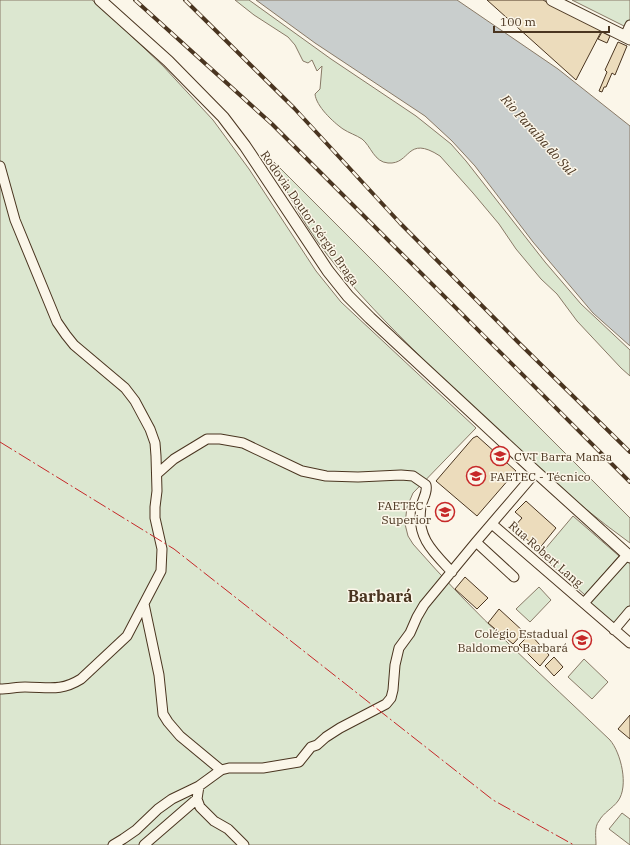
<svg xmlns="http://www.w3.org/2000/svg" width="630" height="845" font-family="'IBM Plex Serif',serif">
<rect width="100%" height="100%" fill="#fbf6e9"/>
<path fill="#dce7d0" stroke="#887966" d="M0 0H92L105 11 163 66 213 120 249 169 316 271 341 302 476 428 413 493 407 507 405 524 408 536 413 544C474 614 543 676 610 740 621 753 629 786 618 801 613 808 603 813 599 821 594 827 596 837 596 845H0Z
M235 0H249L331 59 416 116 451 144 466 161 545 262 581 304 630 350V376L621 368 577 321 557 294 541 279 516 249 499 224 473 193 440 156C406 134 411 165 388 163 374 162 371 146 362 139 356 135 349 133 343 129 333 122 316 106 315 94L320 89 322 66 317 71 312 60 308 63 303 61 295 45 288 37 254 15Z
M572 0H630V29Z
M274 162 630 518V543C565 496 506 440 448 384 381 317 309 252 274 162Z
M573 516 619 556 585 595 540 555Z
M626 560 630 563V606L613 626 590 602Z
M539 587 551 600 530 622 516 609Z
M584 659 608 682 592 699 568 677Z
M622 813 630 819V845L609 829Z"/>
<path fill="#c9cecd" stroke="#887966" d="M256 0H457L558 69 630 126V346L593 313 533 242 475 166 452 141 425 116 315 43Z"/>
<path fill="#ecdcbc" stroke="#4a3520" d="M487 0H543L602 30 576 80Z
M602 32 610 36 607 43 598 39Z
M618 42 627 46 615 75 612 73 606 87H604L602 92 599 91 607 72 605 70Z
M477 436 516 471 477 516 436 481 473 438Z
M526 501 556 528 538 550 514 527 522 518 515 512Z
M465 577 488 598 477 609 455 589Z
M499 609 524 632 513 644 488 623Z
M530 634 549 655 540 666 519 645Z
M554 657 563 667 554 676 545 666Z
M630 715V739L618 729Z"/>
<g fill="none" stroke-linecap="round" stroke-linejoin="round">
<g stroke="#4a3520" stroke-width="11">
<path id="minor" d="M625 36 630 25
M0 166 15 220 57 322 66 335 74 345 125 388 135 401 150 429 155 443 156 456 157 491 155 507V518L162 549 161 571 127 636 81 679C60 692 48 687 25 687 17 687 8 689 0 689
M157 474 174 459 207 439H220L243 443 302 471 326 476 358 477 401 475 413 476 426 485C428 493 422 499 421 507 416 537 433 552 452 572
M492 524 630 643
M476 542 514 577
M584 603 627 555
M144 604 159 675 163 714 168 722 180 736 221 770
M614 630 630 611
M199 786 197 799 200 807 214 821 228 829 244 845
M113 845 123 839 136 830 158 809 172 799 199 786 221 770 229 768H263L299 762 311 747 317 745 326 737 340 728 386 704 391 698 393 690 395 665 399 648 410 633 417 617 424 605 476 542 536 472
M144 845 197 799"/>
</g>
<g stroke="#4a3520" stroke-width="13">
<path id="major" d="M100 0 168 61 223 117 245 146 328 271 348 296 370 318 536 472 630 557
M552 0 630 39"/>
</g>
<use href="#minor" stroke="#fbf6e9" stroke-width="9"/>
<use href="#major" stroke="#fbf6e9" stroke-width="11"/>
<g stroke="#4a3520" stroke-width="4">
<path id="rail" d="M135 0 272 124 630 482
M185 0 294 108 400 223 517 341 630 452"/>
</g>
<use href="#rail" stroke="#fbf6e9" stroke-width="2.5" stroke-dasharray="8" stroke-linecap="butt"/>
<path stroke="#c62828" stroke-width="1" stroke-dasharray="14 3 2 3" stroke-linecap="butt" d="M0 442 174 549 493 800 574 845"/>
</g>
<defs>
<g id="university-ring" transform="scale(1)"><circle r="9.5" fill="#fbf6e9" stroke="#c62828" stroke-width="1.5"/><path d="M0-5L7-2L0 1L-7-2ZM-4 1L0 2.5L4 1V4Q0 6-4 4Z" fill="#c62828"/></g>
<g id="school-ring" transform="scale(1)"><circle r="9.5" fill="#fbf6e9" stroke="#c62828" stroke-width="1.5"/><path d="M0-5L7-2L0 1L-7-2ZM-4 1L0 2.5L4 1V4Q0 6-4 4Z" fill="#c62828"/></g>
</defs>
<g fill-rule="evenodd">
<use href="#university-ring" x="500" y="456"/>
<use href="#university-ring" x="476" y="476"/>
<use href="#university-ring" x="445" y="512"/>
<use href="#school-ring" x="582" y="640"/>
</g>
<g text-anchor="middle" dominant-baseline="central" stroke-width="3" stroke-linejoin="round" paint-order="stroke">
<g font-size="12" fill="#4a3520" stroke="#fbf6e9">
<text transform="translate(310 218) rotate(55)">Rodovia Doutor Sérgio Braga</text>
<text transform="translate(546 554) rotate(41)">Rua Robert Lang</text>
</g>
<g font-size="12" fill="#4a3520" stroke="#fbf6e9" text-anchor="start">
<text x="514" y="456">CVT Barra Mansa</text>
<text x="490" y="476">FAETEC - Técnico</text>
<text x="431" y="505" text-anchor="end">FAETEC -<tspan x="431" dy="14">Superior</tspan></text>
<text x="568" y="633" text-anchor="end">Colégio Estadual<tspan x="568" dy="14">Baldomero Barbará</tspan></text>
</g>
<g font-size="13" font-style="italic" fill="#4a3520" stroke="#fbf6e9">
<text transform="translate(538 135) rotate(48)">Rio Paraíba do Sul</text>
</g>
<g font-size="16" font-weight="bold" fill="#4a3520" stroke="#fbf6e9">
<text x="380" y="596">Barbará</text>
</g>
</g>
<path d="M494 26v6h115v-6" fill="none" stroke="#4a3520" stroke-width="2"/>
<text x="500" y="26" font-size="12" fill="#4a3520" stroke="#fbf6e9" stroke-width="3" paint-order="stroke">100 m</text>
</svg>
